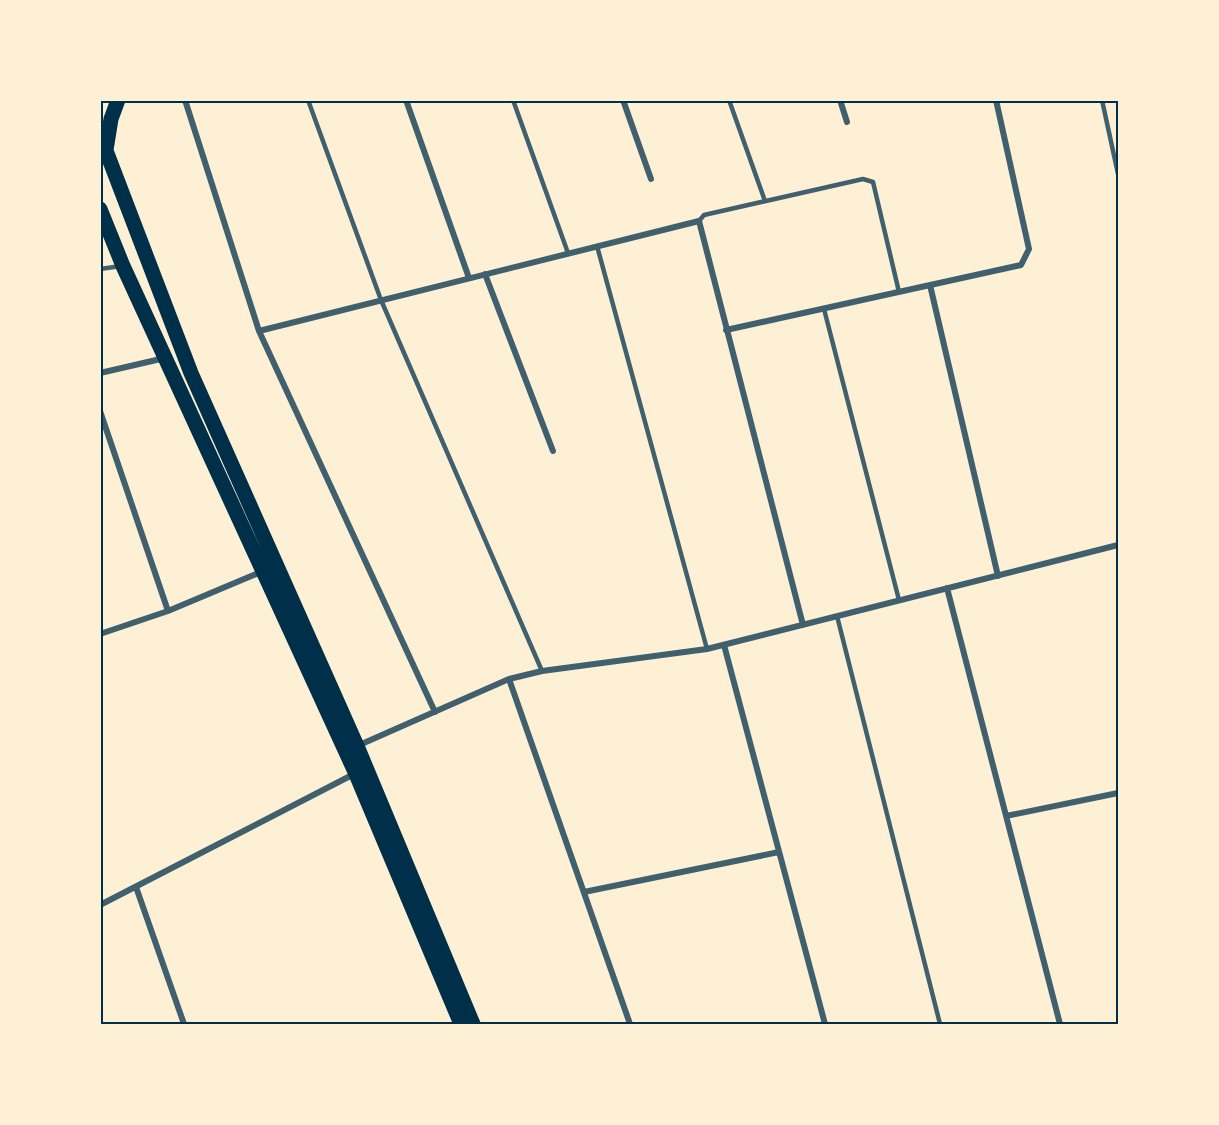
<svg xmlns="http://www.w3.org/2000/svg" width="1219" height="1125" font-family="'Fira Sans',sans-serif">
<rect width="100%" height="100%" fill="#fdf0d5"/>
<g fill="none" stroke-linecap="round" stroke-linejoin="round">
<path stroke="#3f606c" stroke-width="4.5" d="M308 100 381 300 542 671
M513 100 568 253
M729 100 765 201
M1102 100 1118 174
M699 221 704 215 863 179 873 182 899 292
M597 246 707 649
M100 269 121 266
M824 309 899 600
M837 616 940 1024"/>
<path stroke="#3f606c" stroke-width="6" d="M185 100 259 331 435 712
M406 100 469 278
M623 100 651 179
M840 100 847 122
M485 274 553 451
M930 285 998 576
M726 330 1021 265 1029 249 996 100
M259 331 699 221 803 625
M100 373 165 358
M100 411 168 611
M947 588 1060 1024
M100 634 168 611 261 572
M724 645 825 1024
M509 679 630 1024
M357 746 509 679 542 671 707 649 1118 545
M1006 816 1118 793
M136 887 184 1024
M584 892 779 852
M100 905 356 773"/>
<path stroke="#003049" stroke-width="15" d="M100 135 191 373 357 746 473 1024
M106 150 111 119 118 100
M100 209 123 266 356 774 461 1024"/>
</g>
<rect width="1219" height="1125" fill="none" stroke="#fdf0d5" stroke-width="204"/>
<rect x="102" y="102" width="1015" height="921" fill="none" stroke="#003049" stroke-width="2"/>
</svg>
